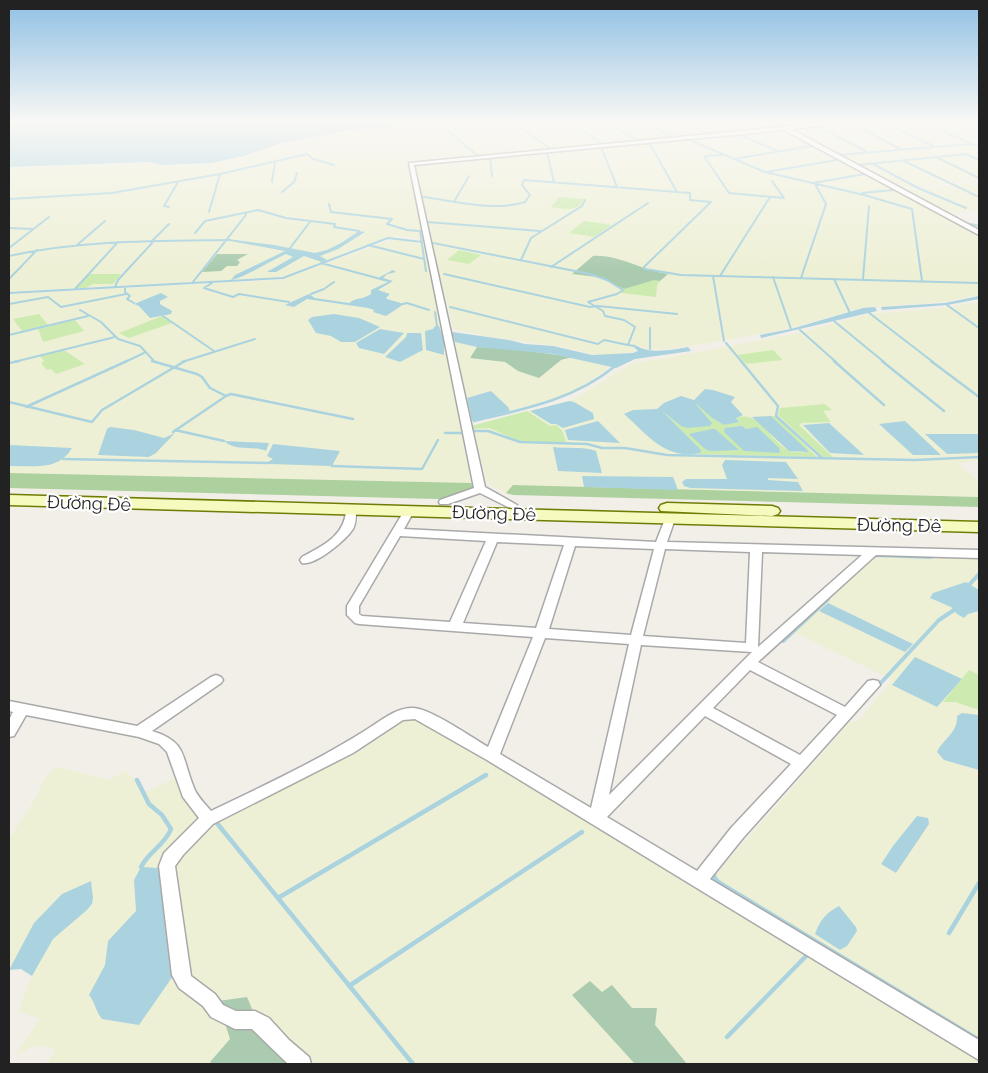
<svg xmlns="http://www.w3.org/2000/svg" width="988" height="1073" font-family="Raleway,sans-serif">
<rect width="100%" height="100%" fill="#f2efe9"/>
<path fill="#eef0d5" d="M443 121H851L415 162H412L411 157 390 135Z
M869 121H974L979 123V180L900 189 789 129Z
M373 130H380L390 137 408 157 424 240 398 236 386 238 283 277 9 292V167L148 163 160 166 211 164 254 155 264 149 277 148 291 142 355 131Z
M784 130 979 235V295L944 302 862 308 792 328 760 334 671 349H645L637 345 634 347 636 350 635 352 608 355 591 354 563 347 490 337 453 329 414 164Z
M979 182V210L947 214 904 191Z
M394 239 425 245 471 483 9 473V294L280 280Z
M979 302V461L965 462 959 464 979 482V497L514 485 506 493 491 486 486 480 474 429 471 426 569 401 579 396 633 363 666 358 799 333 869 314 944 308Z
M455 342 477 347 470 358 505 362 518 371 572 357 611 367 577 390 560 397 510 411 508 407 491 391 467 398Z
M878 557 979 559V1064H46L55 1050 44 1046 32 1047 15 1056 39 1019 18 1011 32 976 21 969 9 970V839L35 799 46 776 55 768H61L109 780 124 771 133 777 142 794 175 778 191 811 200 822 212 826 366 746 405 718 418 717 702 887 717 873 850 722 857 721 862 717 892 680 794 632 873 558Z"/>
<path fill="#cdebb0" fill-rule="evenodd" d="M559 197 584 199C578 213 563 209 551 207Z
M584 221 612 225 594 237 569 233Z
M459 250 481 255 469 264 447 260Z
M89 274H121L113 284H93L86 288H77Z
M654 279 660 281 657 285 656 297 621 293 624 289Z
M39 314 48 325 22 331 13 319Z
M162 316 172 323 129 338 119 333Z
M75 320 84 331 43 342 38 329Z
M64 350 85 364 56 374 51 369 47 370 41 363 44 361 40 356Z
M773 350 783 360 746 364 738 355Z
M694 402 712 418 724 425 739 421 736 418C761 409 770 444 791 451 796 453 802 452 807 452L771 416H776L817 457 696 454 700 453 691 440 675 426 662 411 681 426 712 423ZM742 426 746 429 753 428 748 452 724 432Z
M825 404 832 410 823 411 831 422 802 423 799 425 833 457H823L778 415 780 408Z
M527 411 550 426 556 425C563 430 564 434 566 443L519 441 489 428 474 429 471 426Z
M969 670 979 675V710L955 702H943Z"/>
<path fill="#add19e" d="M9 473 471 483 473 486C466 497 449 498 437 499L9 488Z
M513 485 979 497V507L513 495 506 493Z"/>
<path fill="#aacbaf" d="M217 254H248L237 260 240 262 237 266H227L221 271 202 272Z
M593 256C619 254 642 271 668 274L660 281 654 280 624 289 598 277 572 274Z
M477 347 514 349 572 357 561 360 539 378 518 371 505 362 470 358Z
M590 981 602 992 612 985 632 1008H657L655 1025 687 1064H635L572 995Z
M247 997 255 1016 307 1064H212L210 1062 230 1039 218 1001Z"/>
<path fill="#aad3df" d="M9 121H421L386 128 352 130 281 143 244 156 212 163 162 165 149 162 9 167Z
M359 231 365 232 338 249 320 256 327 260 322 262 304 256 276 272H267L293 257 286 254C272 260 242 279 231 280L235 275 285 251 230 241 228 239 274 245 315 253 327 250 341 243Z
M393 270 396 272 387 274 383 278 393 281 378 290 390 294 386 298 387 299 404 304 386 316 373 312 374 310 368 308 307 299 294 307 285 305 309 294 315 298 349 303C356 297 363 300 371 294V290L388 282 376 279Z
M161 293 168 297 160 301V304L172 311 171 314 150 318 139 306 134 304Z
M979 296V299L947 305 882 310 881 307 945 303Z
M875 307 877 311 761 338 760 335 791 329 863 308Z
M334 314 359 318 380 327 355 342H341L331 336 316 333 308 320 312 317Z
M435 326H439L444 340V355L426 350 425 331 433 329Z
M380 329 404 333 384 354 359 348 356 343Z
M452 332 509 340 525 344 553 346 592 355 633 353 638 351 634 347 637 346C650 354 673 350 688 347L691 351 635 359 616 368 553 354 477 347 455 342Z
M407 333H421L423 350 400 362 385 357 406 337Z
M705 389 713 390 735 397 731 402 743 415 736 418 739 422 724 425 712 418 694 402 712 423 710 426 687 428 681 426 662 411 701 450 700 453C664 460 648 435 624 414L633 410 657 409 664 403 681 396 694 400Z
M491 391 508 407 510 411 472 421 467 398Z
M569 401 574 402 593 413 594 419 563 428 556 424H551L530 411Z
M771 416 807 450 808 452 789 451 752 417Z
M598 421 620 443 568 440 565 430Z
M905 421 941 455H913L879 424Z
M829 423 864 455 830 453 803 425Z
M742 426 746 429 757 427 779 448 780 453 744 451 724 432 725 428Z
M110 427 134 430 164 438 175 433 156 453 149 457 98 455 107 429Z
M712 429H715L739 450 710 451 705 449 689 434Z
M925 434H979V453L947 454Z
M224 441 269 443 266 451C252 445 236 452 224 441Z
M273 444 340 451 332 466 270 464 268 462 273 459 267 456Z
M9 445 72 448C58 472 33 465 9 466Z
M553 447C566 449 583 446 596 451L602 473 558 471Z
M725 460 786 462 798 479 768 478V480L798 482 803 491 690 488 684 486 682 482 686 479H727L722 465Z
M582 476 673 477 678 490 584 487Z
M966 582 979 590V611L968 614 964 618 957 614 951 607 930 598 933 593Z
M828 603 913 644 905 652 819 611Z
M915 657 962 679 937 707 892 685Z
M962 713 979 715V770L944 760 937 752C943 739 958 733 957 716Z
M917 816 928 818 929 824 896 873 881 864 893 846Z
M141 867 158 868 173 976 139 1025 102 1019C96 1012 95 1002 89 995L105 965 108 941 136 911 134 880Z
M91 881 93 898 92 904 87 910 53 939 32 976 21 969 9 970 34 923 62 894Z
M839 906 856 927 857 931 847 946 840 950 815 934C820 920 826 913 839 906Z"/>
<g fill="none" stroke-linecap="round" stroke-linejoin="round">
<path stroke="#aad3df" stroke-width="2" d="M510 121 553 150
M567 121 605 145
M602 121 640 141
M641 121 674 138
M680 121 710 135
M736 121 758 130
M922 121 969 143
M884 122 933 146
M852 124 900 149
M822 128 865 151
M446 129 479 157
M738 134 777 151
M687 139 765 172 864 195 912 209 922 281
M649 142 677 192
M601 147 617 187
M547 152 554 182
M722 155 704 156 729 193 784 198 772 181
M838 155 970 144 979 146
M490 157 492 176
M936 157 979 178
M734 159 812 146
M904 161 979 197
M873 164 918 188 966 208
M858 165 966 154 979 160
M766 172 837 160
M272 182 275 162
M813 183 865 174
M282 192 294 182 297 173
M862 193 893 190
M423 197C455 201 494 212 525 202L530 195 522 185 524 180 690 193V200L711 202 644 267 645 269 681 275 979 283
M9 199 112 193 220 174 307 154 313 159 334 165
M455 200 469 176
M329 204 331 212 392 219 387 224 407 230 420 231 426 271
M169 207 164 206 178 182
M209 212 220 174
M427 222 540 231
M971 224 979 226
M9 228 33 229
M195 233 205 221 258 210 286 218 335 224 334 227 359 231
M151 242 169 224
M433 243 590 274 607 280 623 290 617 294 588 302 603 311 605 316 624 320 635 327 628 345 604 340 598 344 450 307
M77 245 105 221
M368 245 424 259
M9 248 49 217
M290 248 310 222
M9 256C82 240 155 241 229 240
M521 260 531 238 582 206 585 200
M321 263 377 278
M551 267 648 203
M444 274 590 307 598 306 677 314
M713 276 724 341
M720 276 770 197
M773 277 791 329
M801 278 826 204 815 184
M9 279 37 250
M834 279 850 313
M863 279 869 206
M193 282 246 215 245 213
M212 283 204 288 233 297 239 294 289 302
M115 287 118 280 153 242
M125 287V292L130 296 127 299 134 303
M75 289 118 242
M9 293 283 278 388 238 422 242
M311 294 324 289 334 282
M9 304 48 297 61 307 126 294
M403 304 407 303 429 310
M947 305 979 328
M80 310 101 322 118 339 140 346 155 362
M435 312 437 326
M868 312 933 362
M163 316 214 351
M834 321 884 362
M650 328V349
M800 330 836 362
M9 335 88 316
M726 343 742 362
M628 345 635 346
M14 362 115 337
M125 362 144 353
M182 362 255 339"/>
<path stroke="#aad3df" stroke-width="2.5" d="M152 361 197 374 202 377 210 388 226 396 173 432
M741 361 778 406 776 416 822 458
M834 361 884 405
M882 361 944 411
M931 361 979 397
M9 363 19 361
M226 396 231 394 353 419
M9 402 92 422 102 410 185 361
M26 407 127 361
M474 421C524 409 573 400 614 367
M175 430 224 441
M475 431H488L520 442 587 444 602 448H625L667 455 915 460 979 457
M445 433H461
M63 459 269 463
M332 466 422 469 438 440"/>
<path stroke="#aad3df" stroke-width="4" d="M873 557 876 555 931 557
M970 584 979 574
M783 641 828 599
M877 687 939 620 954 610"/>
<path stroke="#aad3df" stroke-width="4.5" d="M137 780 149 804 162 815 171 829C165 845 148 852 141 867
M216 822 413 1064
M714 872V877L718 882 979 1040
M278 898 486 775
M949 933 979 883
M349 986 582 832
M727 1037 809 953"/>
<g stroke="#a9a9a9" stroke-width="3">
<path id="street" d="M843 121H864L791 129 979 230V235L784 130 414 165 485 487 517 505 512 508 508 507 480 493 448 504H440L439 502 440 500 474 488 409 163Z
M974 121H979V123Z
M351 507 356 510C356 517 356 523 353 529 346 540 315 566 302 563L300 560 302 557C322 546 345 536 346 510Z
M409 508 414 511 404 529 656 542 665 519 670 516 675 519 667 542 979 550V558L876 555 758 662 845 707 868 681 873 680 878 681 880 685 743 838 710 879 979 1040V1060L487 760 415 719 403 720 353 753 213 824 183 855 175 866 191 976 215 994 223 1005 236 1011H255L269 1018 289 1040 309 1057 311 1064H288L252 1029H235L211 1017 203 1006 179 988 172 975 159 866 164 853 199 818 183 797 167 752 159 744 139 737 26 715 14 736 9 737V720L13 712 9 711V701L137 726 211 677 216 675 221 677 223 680 221 683 152 731C188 742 181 757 194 788 197 796 205 804 211 811 263 786 317 761 366 730 381 721 396 707 414 708 433 710 471 737 488 747L533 637 359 624 355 623 347 615V606L404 511ZM400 536 486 541 450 622 362 616 359 614V606ZM497 542 564 545 536 628 463 623ZM575 546 654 549 631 635 549 629ZM665 549 750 552 746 643 643 636ZM762 552 862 555 758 647ZM545 638 629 644 591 808 500 754ZM641 645 752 652 609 795ZM750 670 837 715 800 755 713 708ZM705 716 791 764 731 828 697 871 607 817Z"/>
</g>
<g stroke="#707d05" stroke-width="3">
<path id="secondary" d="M9 495 979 522V532L9 505Z
M667 503 772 506 778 508 780 511 778 514 772 516 661 511 659 508 661 505Z"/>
</g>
<use href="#street" fill="#fff" fill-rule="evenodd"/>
<use href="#secondary" fill="#f7fabf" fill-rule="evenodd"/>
</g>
<linearGradient id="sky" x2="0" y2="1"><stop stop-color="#8fc0e4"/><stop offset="0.45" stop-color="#f9f8f5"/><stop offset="1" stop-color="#f9f8f5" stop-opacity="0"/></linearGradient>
<rect width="988" height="271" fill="url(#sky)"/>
<g text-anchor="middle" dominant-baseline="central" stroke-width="4.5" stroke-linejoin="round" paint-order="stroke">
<g font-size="18" fill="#222" stroke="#fff">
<text transform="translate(89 503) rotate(2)">Đường Đê</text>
<text transform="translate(494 513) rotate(2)">Đường Đê</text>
<text transform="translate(899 525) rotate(1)">Đường Đê</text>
</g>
</g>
<rect width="988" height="1073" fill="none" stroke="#222222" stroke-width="20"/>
</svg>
